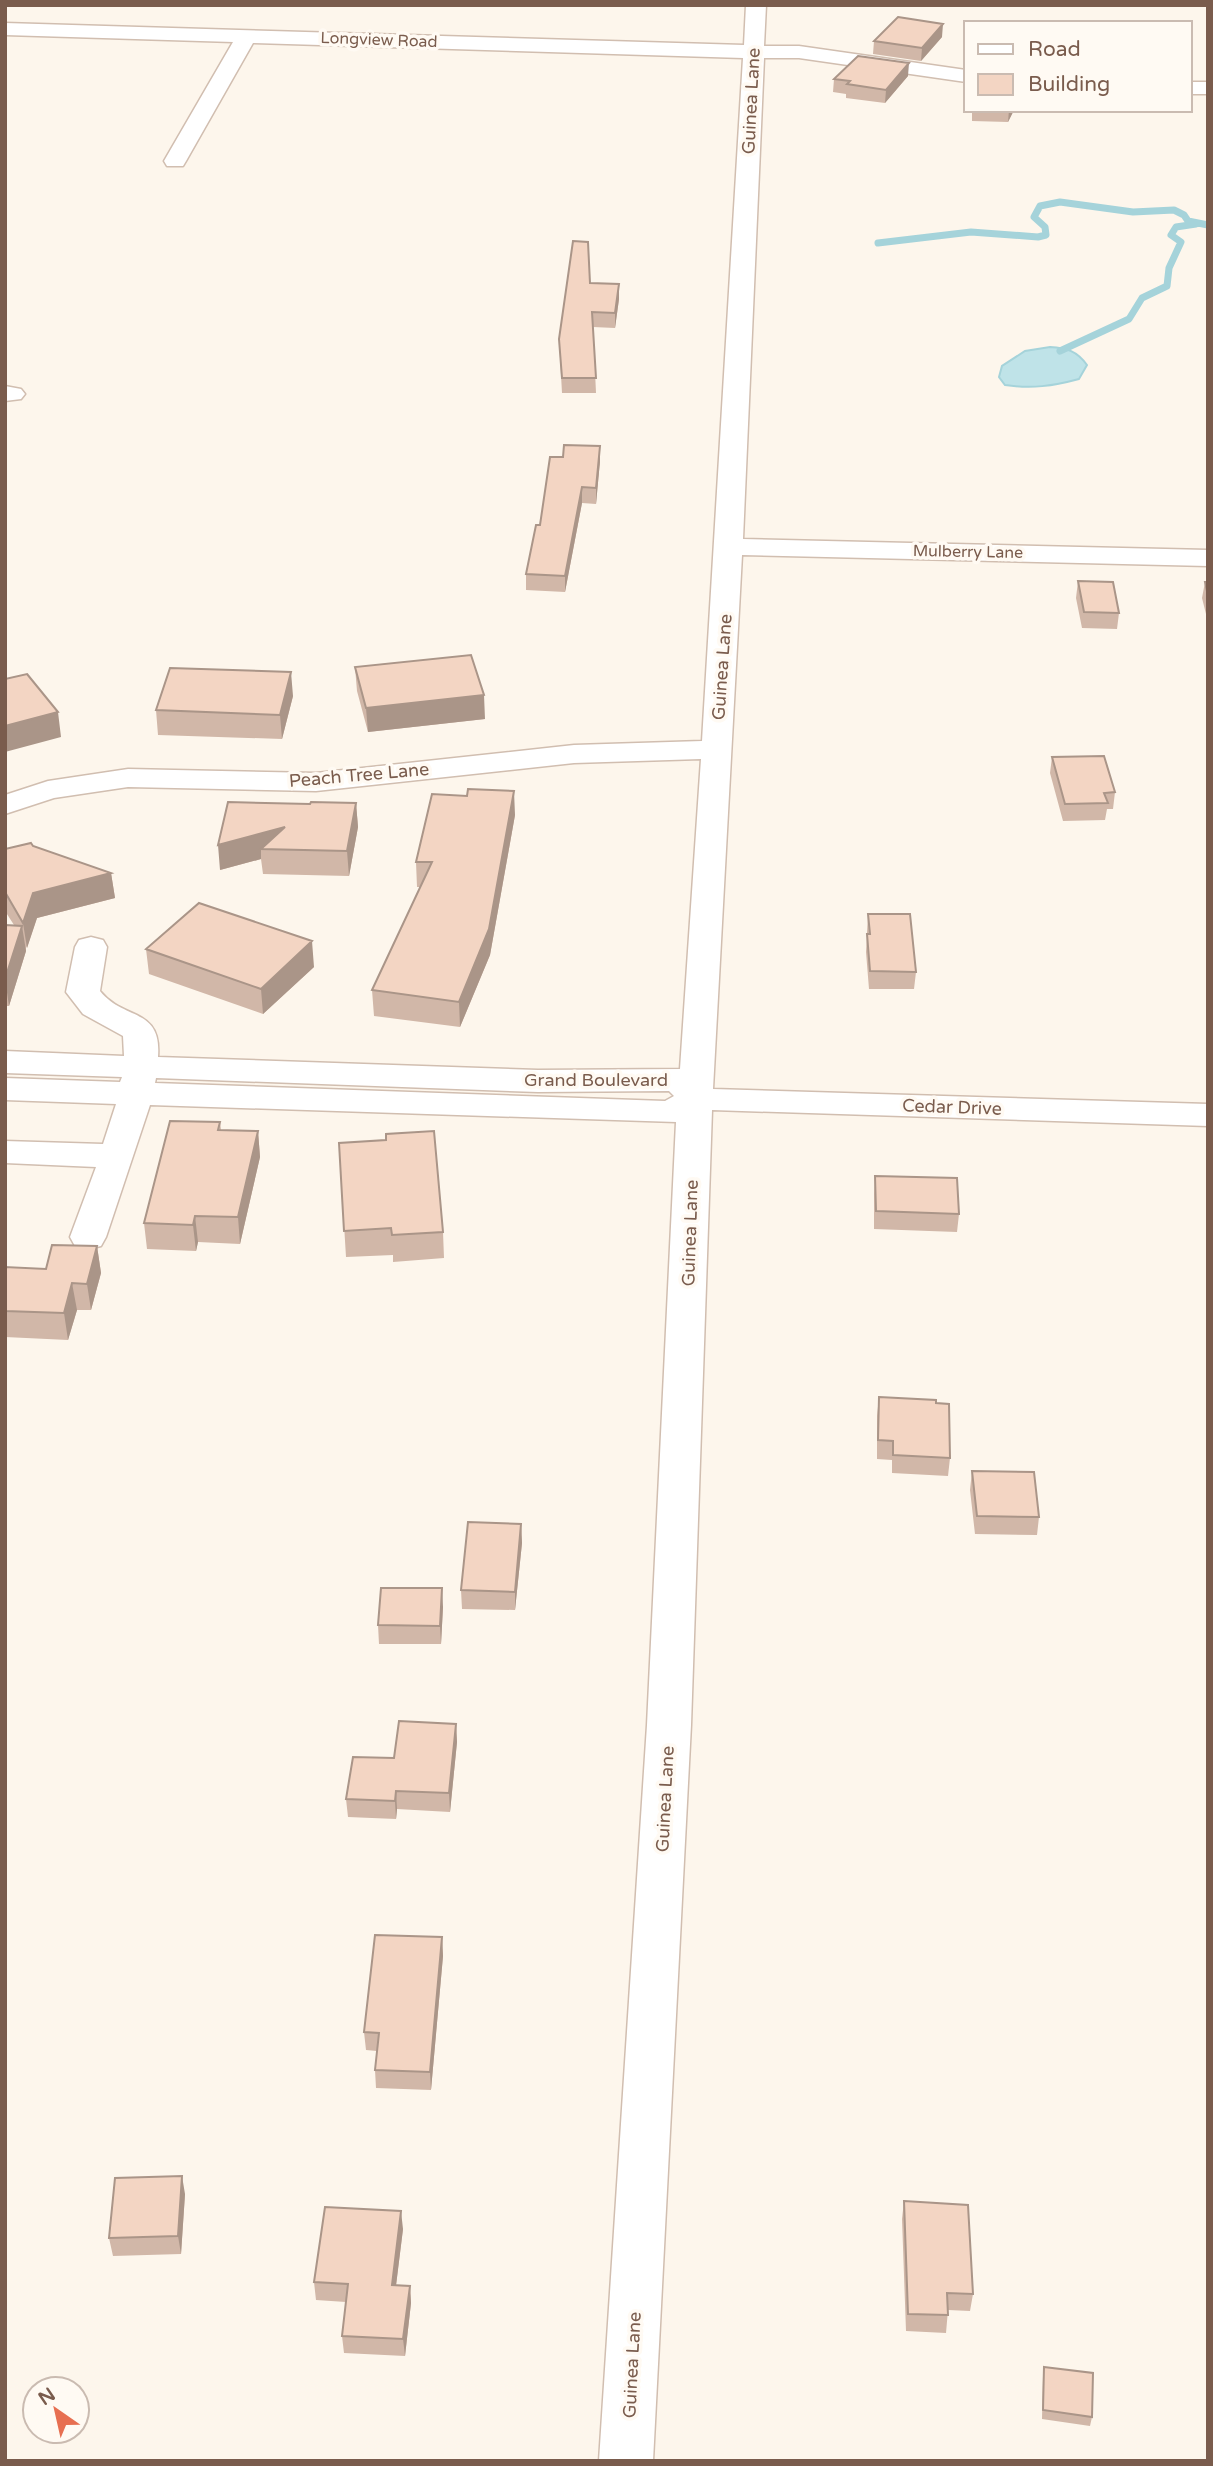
<svg xmlns="http://www.w3.org/2000/svg" width="1213" height="2466" font-family="'Varela Round',sans-serif">
<rect width="100%" height="100%" fill="#fdf6ec"/>
<path fill="#bfe3e8" stroke="#a5d3da" stroke-width="2" d="M1050 347C1067 348 1077 351 1087 365L1079 379C1053 386 1032 389 1005 385L999 377 1002 366 1025 351Z"/>
<g fill="none" stroke-linecap="round" stroke-linejoin="round">
<path stroke="#a5d3da" stroke-width="7" d="M878 243 971 232 1038 237 1046 235 1045 227 1034 217 1040 206 1060 202 1133 212 1174 210 1184 215 1188 221 1208 225
M1060 351 1129 319 1142 298 1167 286 1169 268 1181 242 1171 235 1176 227 1196 224"/>
<g stroke="#d1beb0" stroke-width="3">
<path id="minor" d="M746 5H766L764 46H799L966 70V82L799 58H764L743 539 1208 550V566L742 555 713 1089 1208 1104V1126L712 1110 691 1725 653 2461H599L647 1725 676 1122 150 1105 106 1237 101 1246 88 1249 75 1246 70 1237 96 1167 5 1163V1141L103 1144 116 1104 5 1100V1078L120 1082 122 1077 5 1073V1051L124 1056 123 1036 83 1014 66 992 75 947 79 940 91 937 103 940 107 947 100 991C124 1021 162 1007 158 1057L538 1070 680 1069 701 759 574 763 316 791 128 787 54 798 5 814V795L48 781 128 769 316 773 574 745 702 741 743 58 253 43 186 161 183 166H167L164 161 233 42 5 35V23L744 45ZM156 1078 538 1092 669 1091 674 1096 665 1101 155 1083Z
M1190 82H1208V94H1190Z
M5 386 21 389 25 394 21 399 5 401Z"/>
</g>
<use href="#minor" fill="#fff" fill-rule="evenodd"/>
</g>
<path fill="#d1b7a8" d="M942 37 921 61 873 54 874 41Z
M908 76 885 103 846 98V94L833 92 834 79Z
M972 110H1014L1008 122 972 121Z
M590 283 619 284V299L615 328 593 327 596 393H562L559 339Z
M600 461 596 504 582 503 565 592 526 590V574L540 525Z
M1078 581 1119 613 1117 629 1082 628 1076 598Z
M1205 582H1208V622L1202 598Z
M355 667 485 719 368 732 357 691Z
M293 696 282 739 158 735 156 710Z
M1052 757 1115 792 1113 809H1107L1105 820 1063 821 1050 773Z
M356 803 358 827 349 876 263 874 261 859 220 870 310 804Z
M515 815 490 955 460 1027 374 1016 372 990 420 887H417L416 862Z
M33 846 111 873 115 898 37 918 27 948 26 946V951L9 1006H5V925H14L5 911V849Z
M868 914 916 972 914 989H869L866 952Z
M146 949 314 967 263 1014 149 974Z
M220 1122 221 1130 258 1131 260 1157 240 1244 198 1242 196 1251 147 1249 144 1223Z
M339 1143 443 1232 444 1258 393 1262V1255L346 1257Z
M875 1176 959 1214 957 1232 874 1229V1194Z
M97 1246 101 1273 91 1310H77L68 1340 5 1337V1267L46 1269Z
M879 1397 936 1403 950 1458 948 1476 892 1473V1460L877 1459V1416Z
M972 1471 1039 1517 1037 1535 975 1534 970 1490Z
M521 1524 522 1543 515 1610 462 1609 461 1590Z
M443 1607 441 1644H379L378 1625Z
M456 1724 457 1742 450 1812 397 1809 396 1819 348 1817 346 1799 394 1758Z
M442 1937 443 1956 431 2090 376 2088 375 2070 377 2051 366 2050 364 2032Z
M185 2194 181 2254 113 2256 109 2238Z
M904 2201 973 2294 970 2311 948 2310 946 2333 906 2331 902 2219Z
M403 2229 396 2285 410 2286 411 2303 405 2356 344 2353 342 2336 346 2302 316 2300 314 2282Z
M1044 2367 1092 2417 1090 2426 1042 2419 1043 2376Z"/>
<path fill="#aa9588" d="M943 24 942 37 921 61 922 48Z
M909 63 908 76 885 103 886 90Z
M1009 110H1014L1008 122Z
M619 284V299L615 328V313Z
M600 446V461L596 504V488Z
M582 487V503L565 592V576Z
M291 672 293 696 282 739 280 715Z
M484 695 485 719 368 732 366 708Z
M58 712 61 737 5 752V726Z
M514 791 515 815 490 955 460 1027 459 1002Z
M356 803 358 827 349 876 347 851Z
M285 827 261 849V859L220 870 218 845Z
M111 873 115 898 37 918 27 948 23 923 33 893Z
M22 926 26 951 9 1006 5 979Z
M312 941 314 967 263 1014 261 989Z
M258 1131 260 1157 240 1244 238 1217Z
M195 1216 198 1242 196 1251 193 1225Z
M97 1246 101 1273 91 1310 87 1284Z
M72 1283 77 1310 68 1340 64 1313Z
M521 1524 522 1543 515 1610V1592Z
M442 1588 443 1607 441 1644 440 1626Z
M456 1724 457 1742 450 1812 449 1793Z
M396 1791 397 1809 396 1819 395 1801Z
M442 1937 443 1956 431 2090 430 2072Z
M182 2176 185 2194 181 2254 178 2236Z
M401 2211 403 2229 394 2302 392 2285Z
M410 2286 411 2303 405 2356 403 2339Z"/>
<path fill="#f3d5c3" stroke="#aa9588" stroke-width="2" d="M898 17 943 24 922 48 874 41Z
M858 56 909 63 886 90 847 84 850 81 834 79Z
M573 241 588 242 590 283 619 284 615 313 592 312 596 378H562L559 339Z
M564 445 600 446 596 488 582 487 565 576 526 574 536 525H540L550 457H563Z
M1078 581 1113 582 1119 613 1084 612Z
M1205 582H1208V596Z
M471 655 484 695 366 708 355 667Z
M170 668 291 672 280 715 156 710Z
M27 674 58 712 5 726V679Z
M1104 756 1115 792 1104 793 1108 803 1065 804 1052 757Z
M468 789 514 791 489 929 459 1002 372 990 432 862H416L432 794 467 796Z
M228 802 310 804 311 802 356 803 347 851 261 849 285 827 218 845Z
M31 843 33 846 111 873 33 893 23 923 5 892V849Z
M199 903 312 941 261 989 146 949Z
M868 914H910L916 972 870 971 867 934H870Z
M5 925 22 926 5 979Z
M170 1121 220 1122 218 1130 258 1131 238 1217 195 1216 193 1225 144 1223Z
M434 1131 443 1232 392 1235 391 1228 344 1231 339 1143 386 1140V1134Z
M875 1176 957 1178 959 1214 876 1211Z
M52 1245 97 1246 87 1284 72 1283 64 1313 5 1311V1267L46 1269Z
M879 1397 936 1400V1403L949 1404 950 1458 893 1455V1441L878 1440Z
M972 1471 1034 1472 1039 1517 977 1516Z
M468 1522 521 1524 515 1592 461 1590Z
M381 1588H442L440 1626 378 1625Z
M399 1721 456 1724 449 1793 396 1791 395 1801 346 1799 353 1757 394 1758Z
M375 1935 442 1937 430 2072 375 2070 379 2033 364 2032Z
M182 2176 178 2236 109 2238 115 2178Z
M904 2201 968 2205 973 2294 947 2293 948 2315 908 2314Z
M325 2207 401 2211 392 2285 410 2286 403 2339 342 2336 348 2284 314 2282Z
M1044 2367 1093 2373 1092 2417 1043 2410Z"/>
<g text-anchor="middle" dominant-baseline="central" stroke-width="7" stroke-linejoin="round" paint-order="stroke">
<g font-size="16" fill="#7a5c4d" stroke="#fffaf3">
<text transform="translate(379 40) rotate(2)">Longview Road</text>
<text transform="translate(968 552) rotate(1)">Mulberry Lane</text>
</g>
<g font-size="18" fill="#7a5c4d" stroke="#fffaf3">
<text transform="translate(751 101) rotate(-87)">Guinea Lane</text>
<text transform="translate(722 667) rotate(-86)">Guinea Lane</text>
<text transform="translate(359 775) rotate(-5)">Peach Tree Lane</text>
<text x="596" y="1080">Grand Boulevard</text>
<text transform="translate(952 1107) rotate(2)">Cedar Drive</text>
<text transform="translate(690 1233) rotate(-88)">Guinea Lane</text>
<text transform="translate(665 1799) rotate(-87)">Guinea Lane</text>
<text transform="translate(632 2365) rotate(-87)">Guinea Lane</text>
</g>
</g>
<rect width="1213" height="2466" fill="none" stroke="#7a5c4d" stroke-width="14"/>
<rect x="964" y="21" width="228" height="91" fill="#fffaf3" stroke="#cabbb1" stroke-width="2"/>
<rect x="978" y="44" width="35" height="10" fill="#ffffff" stroke="#cabbb1" stroke-width="2"/>
<text x="1028" y="56" font-size="21" fill="#7a5c4d">Road</text>
<rect x="978" y="74" width="35" height="21" fill="#f3d5c3" stroke="#cabbb1" stroke-width="2"/>
<text x="1028" y="91" font-size="21" fill="#7a5c4d">Building</text>
<g transform="translate(56 2410) rotate(326)"><circle r="33" fill="#fffaf3" stroke="#cabbb1" stroke-width="2"/>
<path d="M0-5L12 26L0 18L-12 26Z" fill="#e76f51"/>
<text y="-10" font-size="19" font-weight="bold" text-anchor="middle" fill="#7a5c4d">N</text>
</g>
</svg>
